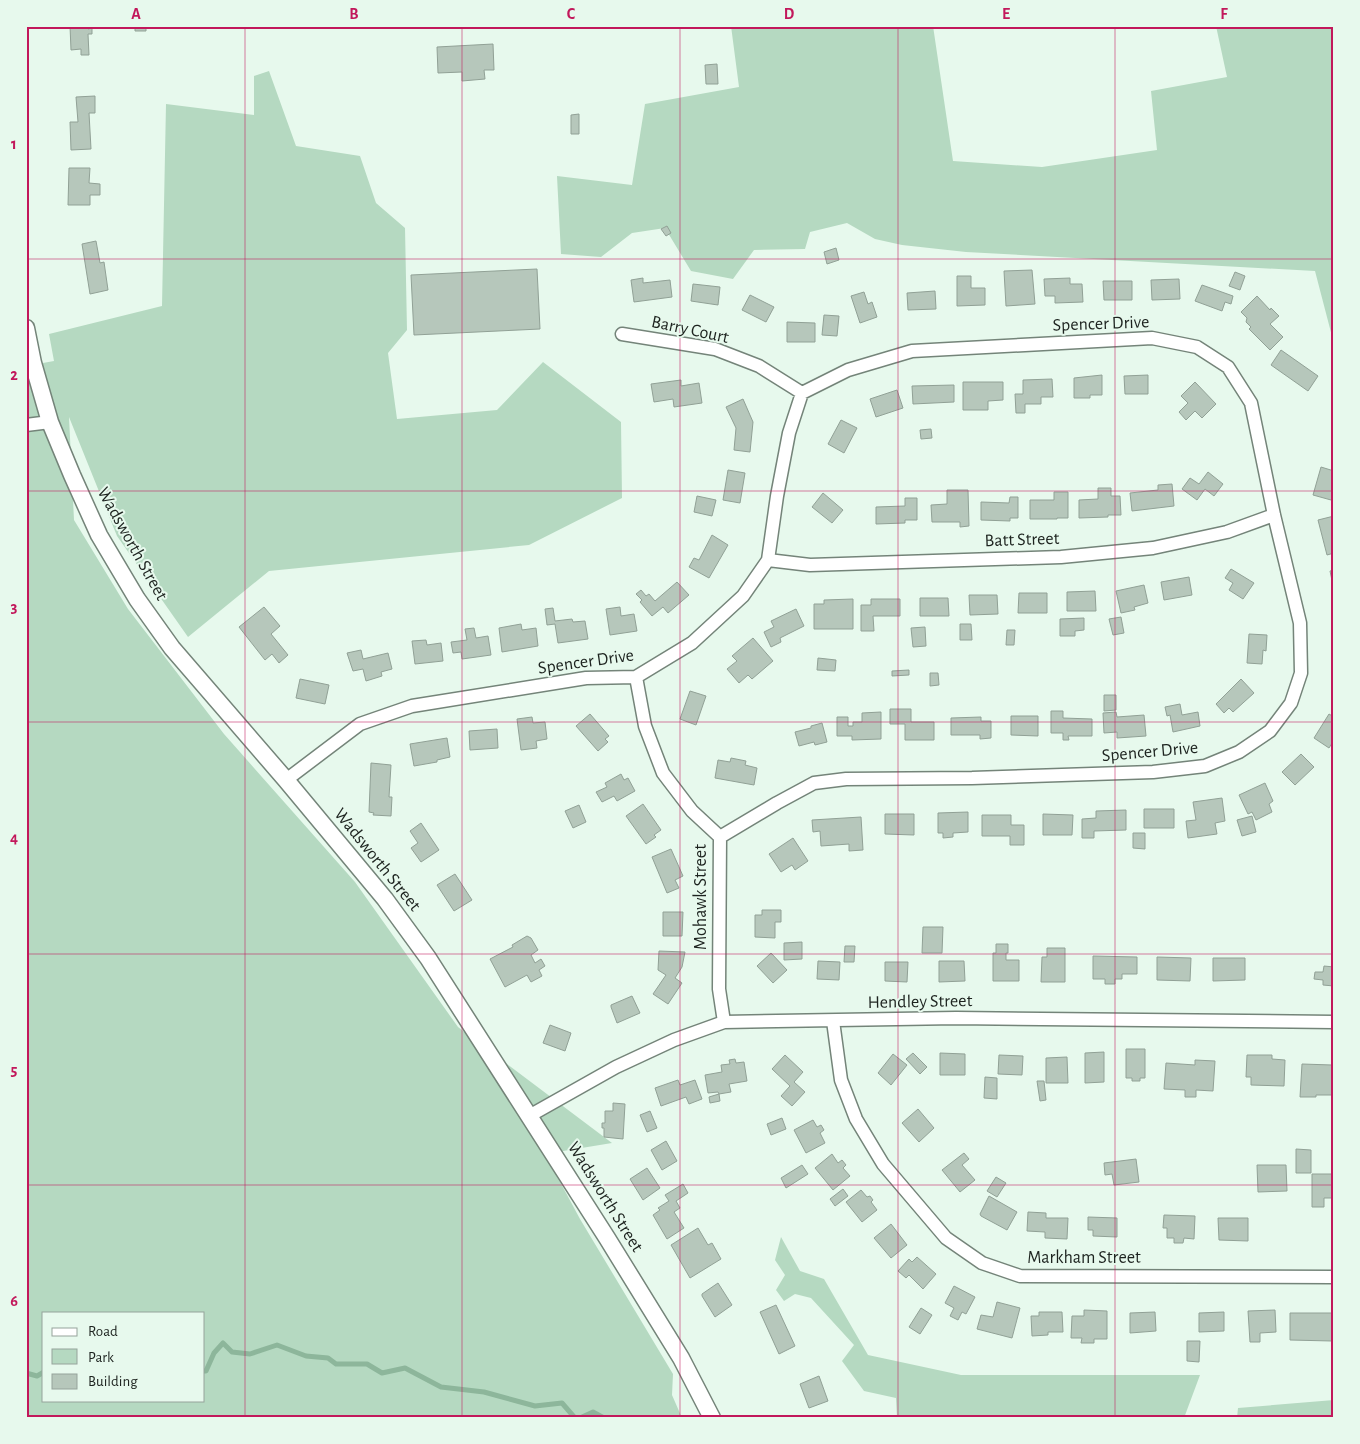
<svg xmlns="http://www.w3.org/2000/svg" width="1360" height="1444" font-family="'Alegreya Sans',sans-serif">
<rect width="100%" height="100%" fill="#e7f9ed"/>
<path fill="#b5d9c1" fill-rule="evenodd" d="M731 26H933L953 161 1042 167 1157 150 1151 91 1227 77 1216 26H1334V344L1315 271 966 252 902 245 875 239 847 223 810 232 805 249 754 250 733 279 691 271 665 228 632 233 601 257 561 254 557 176 632 185 645 104 739 87Z
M269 71 296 146 360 156 376 203 405 228 407 330 388 353 397 419 497 410 543 362 621 422 622 498 529 545 269 571 188 637 117 536 69 417 74 520 128 609 224 734 355 882 458 1027 612 1143 551 1153 544 1152 580 1219 673 1374 672 1395 682 1418H26V366L54 361 49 334 162 306 166 104 254 115V76ZM44 1313H204V1400H44Z
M781 1237 800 1271 824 1279 868 1355 961 1375H1200L1184 1418H897L896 1398 864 1391 842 1361 854 1345 811 1298 795 1294 784 1301 776 1290 785 1275 775 1260Z
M1334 1400V1418H1237L1238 1408Z"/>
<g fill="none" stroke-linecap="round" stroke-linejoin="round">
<path stroke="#8db69b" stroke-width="5" d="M204 1371H206L214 1353 223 1343 232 1352 250 1354 277 1345 306 1356 328 1358 336 1364H367L382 1373 405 1368 441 1387 484 1392 535 1406 562 1403 575 1418
M26 1373 37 1376 44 1372
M580 1418 593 1412 604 1418"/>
</g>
<path fill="#b6c7bb" stroke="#91a196" d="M70 26H88V29L92 28V34H88L89 55H81V49L71 50Z
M135 26H146V31H135Z
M493 44 494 70H484L485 79 462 81V72L438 73 437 47Z
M717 64 718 84H706L705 65Z
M95 96V113H89L91 149 71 150 70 122H78L76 97Z
M579 114V134H571V115Z
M69 168H90L89 183 100 184V195H90V205H68Z
M667 226 671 233 666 236 661 229Z
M96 241 100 263 104 262 108 290 90 294 82 244Z
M836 248 839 260 827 264 824 252Z
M537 269 540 329 414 335 411 275Z
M1032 270 1035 304 1006 306 1004 271Z
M1235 272 1245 276 1240 290 1229 286Z
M957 276H971V288H985V305L957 306Z
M643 278V283L670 280 672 297 634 302 631 280Z
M1070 278V284H1082L1083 302 1055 303V296H1045L1044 279Z
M1179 279 1180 299 1152 300 1151 280Z
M1103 281H1132V300H1104Z
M693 284 720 287 718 305 691 301Z
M1202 285 1233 296 1231 304 1225 302 1222 311 1195 301Z
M935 291 936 309 908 310 907 293Z
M864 292 868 304 872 302 877 317 860 323 851 296Z
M750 295 774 307 766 322 742 310Z
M1257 296 1270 310 1271 308 1279 316 1270 324 1283 337 1270 350 1249 329 1251 327 1246 322 1247 318 1241 312Z
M824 315 839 316 837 336 822 335Z
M787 322 815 323V342H787Z
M1281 350 1318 376 1308 391 1271 365Z
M1102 375V395H1090V398H1074V378Z
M1148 375V394H1125L1124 376Z
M1052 379 1053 397H1041V404H1025V413H1016L1015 394H1023V380Z
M681 380V386L699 383 702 403 674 407 673 399 654 402 651 384Z
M963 382H1003V400L988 401V410H963Z
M1195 382 1216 404 1202 418 1195 411 1186 420 1179 412 1188 403 1181 396Z
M954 385V402L913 404 912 386Z
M897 390 903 408 876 417 870 399Z
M743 399 753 422 750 452 734 450 736 428 726 407Z
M841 420 857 428 844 453 828 444Z
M931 429 932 438 921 439 920 430Z
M1321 467 1334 471V493L1331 500 1313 495Z
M728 470 745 473 740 503 723 500Z
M1208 472 1223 484 1214 496 1205 489 1197 500 1182 489 1190 478 1199 484Z
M1172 484 1174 506 1132 511 1130 493 1158 490V485Z
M1098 488H1111V496H1120L1121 515H1108V517L1079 518V500L1098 499Z
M947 490H968L969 526 960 527V522H932L931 505 947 504Z
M1054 492H1068V518H1057V519H1030V500H1054Z
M823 493 843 510 832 523 812 507Z
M697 496 716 500 712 516 694 512Z
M1010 497H1018V518H1010V521L981 520V502L1009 503Z
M905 498H917V520H905V523L876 524V507L905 506Z
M1334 516V553L1327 555 1318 520Z
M712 535 728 545 709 578 689 567 694 558 699 560Z
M1231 569 1254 583 1243 599 1229 590 1233 583 1225 578Z
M1334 570V590L1330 571Z
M1189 577 1192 595 1164 600 1161 582Z
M677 582 689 595 668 613 663 607 652 616 640 602 642 600 636 594 641 590 646 596 649 594 655 601Z
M1144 585 1148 603 1134 607 1135 610 1121 613 1116 591Z
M1095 591 1096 611H1067V592Z
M1019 593H1047V613H1018Z
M969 595H997L998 614 970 615Z
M920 598H948L949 616H920Z
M853 599V629H814V604H824V600Z
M871 599H900V616H873L874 631H861V605H871Z
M264 607 280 626 271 634 288 655 279 663 272 654 265 660 239 627Z
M620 607 621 616 634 614 637 631 610 635 606 609Z
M553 608 555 621 572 619 573 622 585 621 588 639 558 643 555 624 547 625 545 609Z
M796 609 804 626 780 638 781 642 771 647 764 632 774 627 771 621Z
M1121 617 1124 633 1113 635 1109 619Z
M1084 618V630L1075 631V636H1060V619Z
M521 624 522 630 536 628 538 646 502 652 499 628Z
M960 624H971L972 640H960Z
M925 627 926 646 913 647 911 628Z
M474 628 476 638 488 636 491 655 462 659 461 652 453 653 451 642 467 640 465 629Z
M1007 630H1015L1014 645H1006Z
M1249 634 1267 635 1266 651 1263 650 1262 664 1247 663Z
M753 638 773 661 752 679 748 675 739 683 727 669 737 661 732 656Z
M426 640 427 645 441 643 443 661 415 664 412 641Z
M361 650 363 659 388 653 392 669 381 672 382 676 366 681 363 669 353 671 347 653Z
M818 658 836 660 835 671 817 670Z
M909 670V675L892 676V671Z
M930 673H938L939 685 930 686Z
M300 679 329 685 325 704 296 698Z
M1241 679 1254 693 1233 712 1229 708 1224 713 1216 704Z
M690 691 706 696 696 725 680 719Z
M1104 695H1116V710L1104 711Z
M1180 704 1182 715 1198 712 1200 726 1173 732 1170 715 1167 716 1165 707Z
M890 709H911V722H934V740H905V724H890Z
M1051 711H1063V718L1092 719V736H1068L1069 740H1063V733H1051Z
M881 712V739L852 740V736H837V717H848V726H853V722H862V713Z
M1116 712 1117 717 1144 715 1146 736 1117 738V732L1104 733 1103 713Z
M590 714 609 736 605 739 608 742 598 751 576 726Z
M1329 714 1334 717V740L1329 748 1314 738Z
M1011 716H1038V736L1011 735Z
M532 717 533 723 545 722 547 739 536 741 537 748 521 750 517 719Z
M981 717V721H991V738L980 739V735H951V718Z
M822 723 827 742 815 745 814 742 799 746 795 732 811 728V726Z
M497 729 498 748 470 750 469 731Z
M447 738 450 757 437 760V762L414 766 410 744Z
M1301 754 1314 767 1295 785 1282 772Z
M731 758 746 761 745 765 757 768 754 785 715 778 718 760 730 762Z
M371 763 391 765 389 797H392L391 816 373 815 374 813 369 812Z
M621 774 624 780 628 778 635 791 617 801 614 796 602 802 596 792 607 787 605 783Z
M1265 783 1273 801 1269 804 1272 812 1256 820 1252 812 1248 814 1239 795Z
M1222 798 1225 821 1215 823 1217 834 1188 838 1186 821 1196 820 1193 802Z
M643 804 661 830 654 835 656 837 646 844 626 816Z
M579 805 586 822 573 828 565 811Z
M1144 809H1174V828H1144Z
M1126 810V830L1094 831V838H1082V819L1096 818V811Z
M968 812V832L953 833V837L943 838V833H938V813Z
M885 814H914V835L885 834Z
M1043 814 1073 815 1072 835H1043Z
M982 815H1011V825H1024V845H1010V836H982Z
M1252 816 1256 832 1242 836 1237 820Z
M861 817 863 850 849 851V844L821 846 820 831 813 832 812 820Z
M421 823 439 850 421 862 411 848 418 843 410 831Z
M1133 833H1145V849L1133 848Z
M793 838 808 861 795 870 792 865 781 872 769 854Z
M671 849 683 876 675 880 679 888 667 893 652 857Z
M455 874 472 900 454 911 437 885Z
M762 910H781V922H775V938L755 937V915H762Z
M663 912H683L682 936H663Z
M923 927H943L942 953H922Z
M527 936 531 938 538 950 531 955 535 963 541 959 545 966 539 970 542 976 531 982 527 975 505 987 490 959 513 947 512 945Z
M802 942V959L784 960V943Z
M996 944H1008V953H1006V960H1019V981H993V953H996Z
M845 946H855L854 962H844Z
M1047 948H1065V982H1041L1042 957H1047Z
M659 951 685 952 682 967 675 978 682 983 668 1004 653 994 666 975 658 970Z
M771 953 787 970 773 983 757 966Z
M1093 956 1137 957V974H1122V979H1115V984H1105V979H1093Z
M1157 957 1191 958 1190 981 1157 980Z
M1213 958H1245V980L1213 981Z
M818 961 840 962 839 980 817 979Z
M939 961H964L965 981 939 982Z
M885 962H908L907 982 885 981Z
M1324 966 1334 967V986L1323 985V980L1314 979 1315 972H1323Z
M632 996 640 1013 617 1023 611 1007V1005Z
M550 1025 571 1033 565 1051 543 1043Z
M1126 1049H1145V1078H1140V1081H1132V1078H1126Z
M1104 1052V1082L1085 1083V1053Z
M913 1053 927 1067 920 1074 906 1059Z
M940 1053 965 1054V1075H940Z
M893 1054 907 1065 891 1085 878 1073Z
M785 1055 803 1072 794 1082 805 1092 792 1106 781 1096 790 1086 772 1069Z
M999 1055 1023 1056 1022 1075 998 1074Z
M1247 1055H1272V1059L1285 1060 1284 1086 1251 1085V1077H1246Z
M1067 1057 1068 1083H1046V1058Z
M735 1059 736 1063 744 1062 747 1081 729 1084 731 1092 719 1094 718 1092 708 1093 705 1075 722 1072 721 1065 730 1064 729 1060Z
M1195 1060 1215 1061 1213 1091 1196 1090V1097H1185V1090L1164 1089 1166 1063 1195 1065Z
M1302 1064 1332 1065V1074H1334V1095H1316V1097H1300Z
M985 1077 997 1078V1099L984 1098Z
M678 1080 680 1085 695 1080 702 1099 689 1104 686 1097 661 1106 655 1088Z
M1037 1081H1044L1046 1100 1040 1101Z
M719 1094 720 1101 710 1103 709 1097Z
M613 1103 625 1104 623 1139 604 1137V1128H602V1123H605V1111H613Z
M918 1109 934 1128 919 1142 902 1123Z
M650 1111 657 1128 647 1132 640 1115Z
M782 1118 786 1129 771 1135 767 1124Z
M813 1120 817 1127 821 1125 824 1130 820 1133 825 1143 806 1153 794 1130Z
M666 1141 677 1161 662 1170 651 1150Z
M1296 1149 1311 1150V1173H1296Z
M964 1153 969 1159 962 1165 975 1180 960 1192 942 1170Z
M832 1154 838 1163 842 1160 846 1165 843 1168 850 1176 833 1190 815 1168Z
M1136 1159 1139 1182 1114 1185 1112 1174 1105 1175 1104 1163Z
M802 1165 808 1174 786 1188 781 1178Z
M1257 1165H1286L1287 1191 1258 1192Z
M647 1168 660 1188 643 1200 630 1179Z
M1312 1174H1334V1198H1324V1207H1312Z
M996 1177 1006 1183 997 1197 987 1191Z
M683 1184 688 1193 676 1201 680 1208 674 1212 684 1228 667 1239 653 1215 660 1210 658 1208 669 1201 665 1195Z
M843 1189 848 1196 835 1206 830 1199Z
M861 1190 867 1197 870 1196 873 1200 871 1202 877 1210 862 1222 846 1202Z
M989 1196 1017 1212 1007 1230 981 1216 980 1214Z
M1028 1212 1046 1213V1218H1068L1067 1239 1045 1238V1232L1027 1231Z
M1164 1215 1195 1216 1194 1239 1184 1238 1183 1243H1174V1238H1167V1228H1163Z
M1088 1217 1117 1218V1237L1093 1236V1230H1088Z
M1218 1218H1248V1241L1219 1240Z
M891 1224 907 1245 891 1258 874 1238Z
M698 1228 708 1245 712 1243 721 1259 690 1278 671 1245Z
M917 1257 936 1274 923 1289 909 1275 906 1278 898 1271 909 1259 912 1262Z
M718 1283 732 1305 715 1317 702 1296V1294Z
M954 1286 975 1297 966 1314 962 1312 958 1320 950 1316 954 1308 945 1303Z
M997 1302 1020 1308 1012 1338 977 1329 981 1315 993 1317Z
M776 1305 795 1346 779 1354 760 1312Z
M921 1308 932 1315 920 1334 909 1327Z
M1084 1310 1107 1311V1339H1094V1343H1081L1082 1338H1071L1072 1316H1084Z
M1275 1310 1276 1332 1260 1333V1342H1250L1248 1311Z
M1039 1312H1062L1063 1332H1048V1335L1032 1336 1031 1316H1039Z
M1155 1312 1156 1331 1130 1333V1313Z
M1224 1312V1331L1199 1332V1313Z
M1290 1313H1334V1338H1332V1341L1290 1340Z
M1187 1341H1200L1199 1362 1187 1361Z
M819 1376 828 1401 809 1408 800 1384Z"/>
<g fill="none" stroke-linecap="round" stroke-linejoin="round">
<g stroke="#748479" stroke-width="15">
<path id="minor" d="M622 334 715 349 759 366 802 393
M26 425 50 422
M768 560 810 565 1061 557 1153 548 1227 532 1274 515
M636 677 645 726 663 773 692 811 720 837 719 989 724 1022
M286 780 360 724 412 706 586 678 636 677 692 643 743 596 768 560 777 496 789 433 802 393 848 370 912 351 1152 338 1197 347 1228 367 1251 403 1274 515 1300 623 1301 673 1291 703 1270 731 1239 752 1205 766 1153 772 972 778 846 779 814 783 777 803 720 837
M833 1021 841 1080 856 1119 883 1164 946 1238 982 1263 1020 1276 1334 1277
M529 1116 616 1067 674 1040 724 1022 956 1018 1334 1022"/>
</g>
<g stroke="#748479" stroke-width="19">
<path id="tertiary" d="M26 328 33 363 50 422 72 475 99 535 137 599 172 648 286 780 385 899 428 958 607 1238 681 1358 712 1418"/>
</g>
<use href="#minor" stroke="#fff" stroke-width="12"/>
<use href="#tertiary" stroke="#fff" stroke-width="16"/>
</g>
<path fill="none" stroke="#c2185b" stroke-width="1" stroke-opacity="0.55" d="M245 26V1418M462 26V1418M680 26V1418M898 26V1418M1115 26V1418M26 259H1334M26 491H1334M26 722H1334M26 954H1334M26 1185H1334"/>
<g text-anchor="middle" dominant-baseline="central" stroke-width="4" stroke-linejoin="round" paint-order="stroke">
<g font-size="18" fill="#1d231f" stroke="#e7f9ed">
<text transform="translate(1101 324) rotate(-2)">Spencer Drive</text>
<text transform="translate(690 330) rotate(12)">Barry Court</text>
<text transform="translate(1022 540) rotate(-2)">Batt Street</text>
<text transform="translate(132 544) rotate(61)">Wadsworth Street</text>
<text transform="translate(586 662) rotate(-8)">Spencer Drive</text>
<text transform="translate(1150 752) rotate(-5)">Spencer Drive</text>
<text transform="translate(377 860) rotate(51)">Wadsworth Street</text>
<text transform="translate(701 897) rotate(-90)">Mohawk Street</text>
<text transform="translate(920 1002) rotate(-1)">Hendley Street</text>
<text transform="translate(605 1197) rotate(58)">Wadsworth Street</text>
<text x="1084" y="1258">Markham Street</text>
</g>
</g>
<rect width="1360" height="1444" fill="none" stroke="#e7f9ed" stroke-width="55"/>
<rect x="42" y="1312" width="162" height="90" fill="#e7f9ed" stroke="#96a39b"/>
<rect x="52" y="1328" width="25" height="8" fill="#ffffff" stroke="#96a39b"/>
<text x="88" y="1336" font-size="15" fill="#1d231f">Road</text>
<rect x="52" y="1349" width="25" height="15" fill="#b5d9c1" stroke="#96a39b"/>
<text x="88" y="1362" font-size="15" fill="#1d231f">Park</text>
<rect x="52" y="1374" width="25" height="15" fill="#b6c7bb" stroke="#96a39b"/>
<text x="88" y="1386" font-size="15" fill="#1d231f">Building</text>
<rect x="28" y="28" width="1304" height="1388" fill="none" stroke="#c2185b" stroke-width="2"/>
<g font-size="16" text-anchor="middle" font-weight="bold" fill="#c2185b">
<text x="136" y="19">A</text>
<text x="354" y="19">B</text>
<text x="571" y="19">C</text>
<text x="789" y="19">D</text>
<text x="1006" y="19">E</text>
<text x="1224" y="19">F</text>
<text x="14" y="149">1</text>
<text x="14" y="380">2</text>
<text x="14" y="612">3</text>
<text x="14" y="843">4</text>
<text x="14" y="1075">5</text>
<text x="14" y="1306">6</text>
</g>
</svg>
